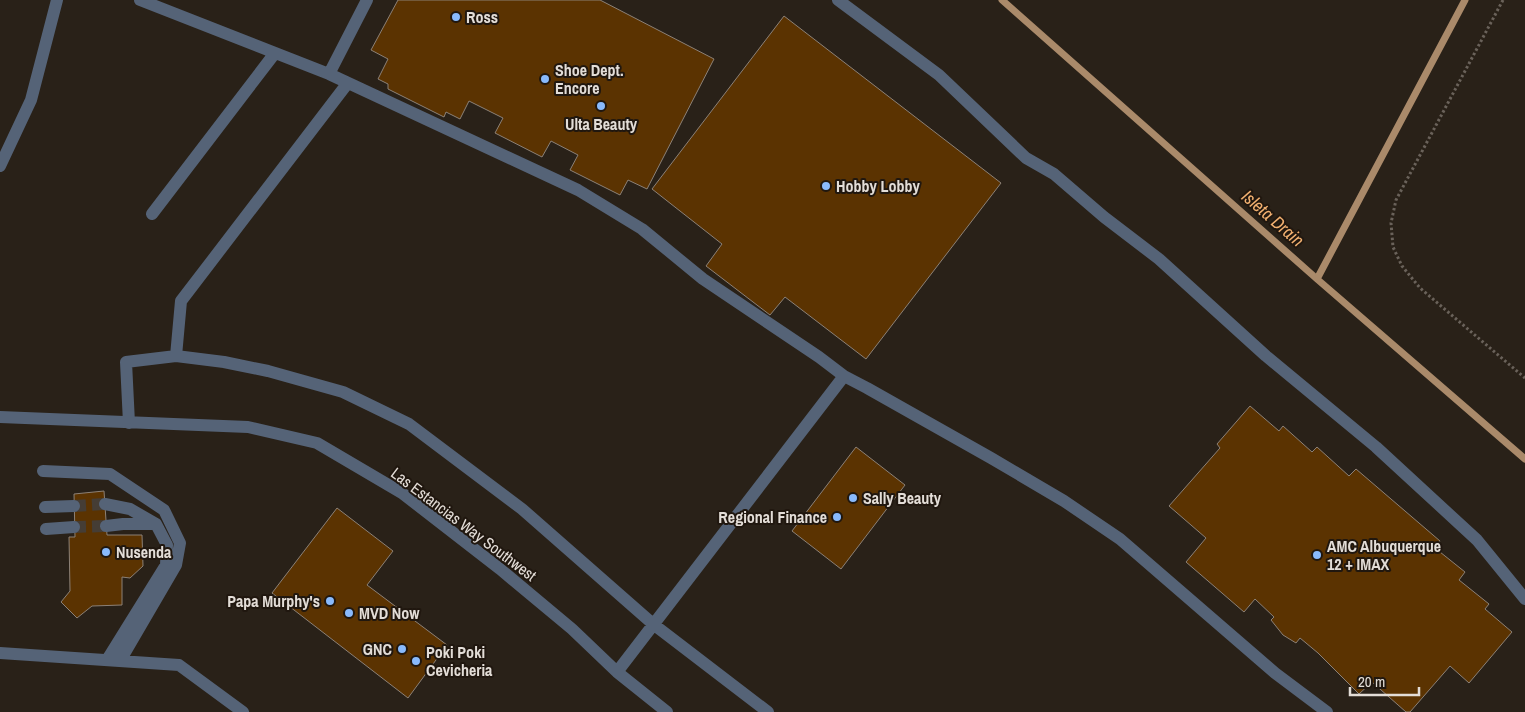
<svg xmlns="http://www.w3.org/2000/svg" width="1525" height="712" font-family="'Archivo Narrow',sans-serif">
<rect width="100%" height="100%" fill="#292118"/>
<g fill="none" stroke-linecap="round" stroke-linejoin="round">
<path stroke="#aa8a6a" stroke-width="7" d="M1002 0 1317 279 1525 459
M1465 0 1317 279 1465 0"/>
</g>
<path fill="#5b3301" stroke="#8c8177" d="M398 0H600L714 59 647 189 628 180 620 195 570 170 578 155 551 141 542 157 495 133 503 118 469 101 460 119 446 112 444 117 388 89V84L378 79 388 59 371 50Z
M784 16 1001 183 866 359 785 297 770 315 706 266 722 244 652 189Z
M1250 406 1279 431 1283 426 1312 452 1317 447 1349 476 1356 469 1440 541 1435 548 1465 572 1459 580 1489 604 1485 609 1512 632 1469 683 1450 666 1410 712H1406L1372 682 1359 694 1318 653 1300 638 1296 643 1283 635 1271 620 1274 617 1255 599 1244 612 1186 562 1206 538 1169 506 1220 448 1217 444Z
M856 447 905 485 841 569 792 531Z
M104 491 107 535H142L143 566 130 578 122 577V605L92 606 77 618 61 602 70 591 69 537H75L74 494Z
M337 508 393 551 367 585 447 645 408 698 272 593Z"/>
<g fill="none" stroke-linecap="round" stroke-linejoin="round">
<path stroke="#453d35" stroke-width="12" stroke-dasharray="12 6" stroke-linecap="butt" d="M74 506 105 504
M74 527 106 526"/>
<path stroke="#6a625a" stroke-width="3" stroke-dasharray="2.5 2.5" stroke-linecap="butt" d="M1503 0 1396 200 1391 223 1393 247 1402 266 1420 288 1525 378"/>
<path stroke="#556377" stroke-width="12" d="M140 0 329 74 578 190 642 229 703 279 819 357 844 376 617 672
M838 0 939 75 1026 158 1054 174 1104 217 1159 259 1266 356 1376 447 1477 540 1525 599
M329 74 367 0
M0 166 31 100 57 0
M152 214 275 53
M176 356 181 301 347 84
M844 376 867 388 991 458 1064 501 1120 539 1275 673 1327 712
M0 417 248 427 317 443 402 493 500 569 572 629 617 672 667 712
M129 423 126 362 176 356 224 362 268 371 343 392 409 424 522 509 653 624 768 712
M43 471 110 474 164 510 180 543 176 565 120 661
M105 504 130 509 156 524
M45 507 74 506
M106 526 123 524H156L167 545 166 565 107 660
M46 529 74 527
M0 653 179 665 243 712"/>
</g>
<g fill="#89bafc" stroke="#20170f" stroke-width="2">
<circle cx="456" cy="17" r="5"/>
<circle cx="545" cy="79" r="5"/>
<circle cx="601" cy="106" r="5"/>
<circle cx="826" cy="186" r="5"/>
<circle cx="853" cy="498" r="5"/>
<circle cx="837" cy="517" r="5"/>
<circle cx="106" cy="552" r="5"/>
<circle cx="1317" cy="555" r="5"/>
<circle cx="330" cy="601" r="5"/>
<circle cx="349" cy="613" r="5"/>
<circle cx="402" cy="649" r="5"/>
<circle cx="416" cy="661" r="5"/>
</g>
<g text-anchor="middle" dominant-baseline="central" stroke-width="4" stroke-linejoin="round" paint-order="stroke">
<g font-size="16" font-weight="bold" fill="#e3ddd7" stroke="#20170f" text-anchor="start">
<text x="466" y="17">Ross</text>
<text x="555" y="70">Shoe Dept.<tspan x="555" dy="18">Encore</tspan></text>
<text x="601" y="124" text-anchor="middle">Ulta Beauty</text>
<text x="836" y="186">Hobby Lobby</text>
<text x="863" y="498">Sally Beauty</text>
<text x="827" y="517" text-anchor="end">Regional Finance</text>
<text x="1327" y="546">AMC Albuquerque<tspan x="1327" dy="18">12 + IMAX</tspan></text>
<text x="116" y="552">Nusenda</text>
<text x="320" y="601" text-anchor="end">Papa Murphy's</text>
<text x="359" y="613">MVD Now</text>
<text x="392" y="649" text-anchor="end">GNC</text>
<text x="426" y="652">Poki Poki<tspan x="426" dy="18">Cevicheria</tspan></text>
</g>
<g font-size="16" fill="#e3ddd7" stroke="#20170f">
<text transform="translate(464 524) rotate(37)">Las Estancias Way Southwest</text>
</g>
<g font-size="18" font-style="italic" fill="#f1b070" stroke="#20170f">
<text transform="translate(1273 218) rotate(41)">Isleta Drain</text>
</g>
</g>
<path d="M1350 687v8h69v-8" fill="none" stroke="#e3ddd7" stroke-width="2.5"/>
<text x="1358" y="687" font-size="15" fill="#e3ddd7" stroke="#20170f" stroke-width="4" paint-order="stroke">20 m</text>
</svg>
